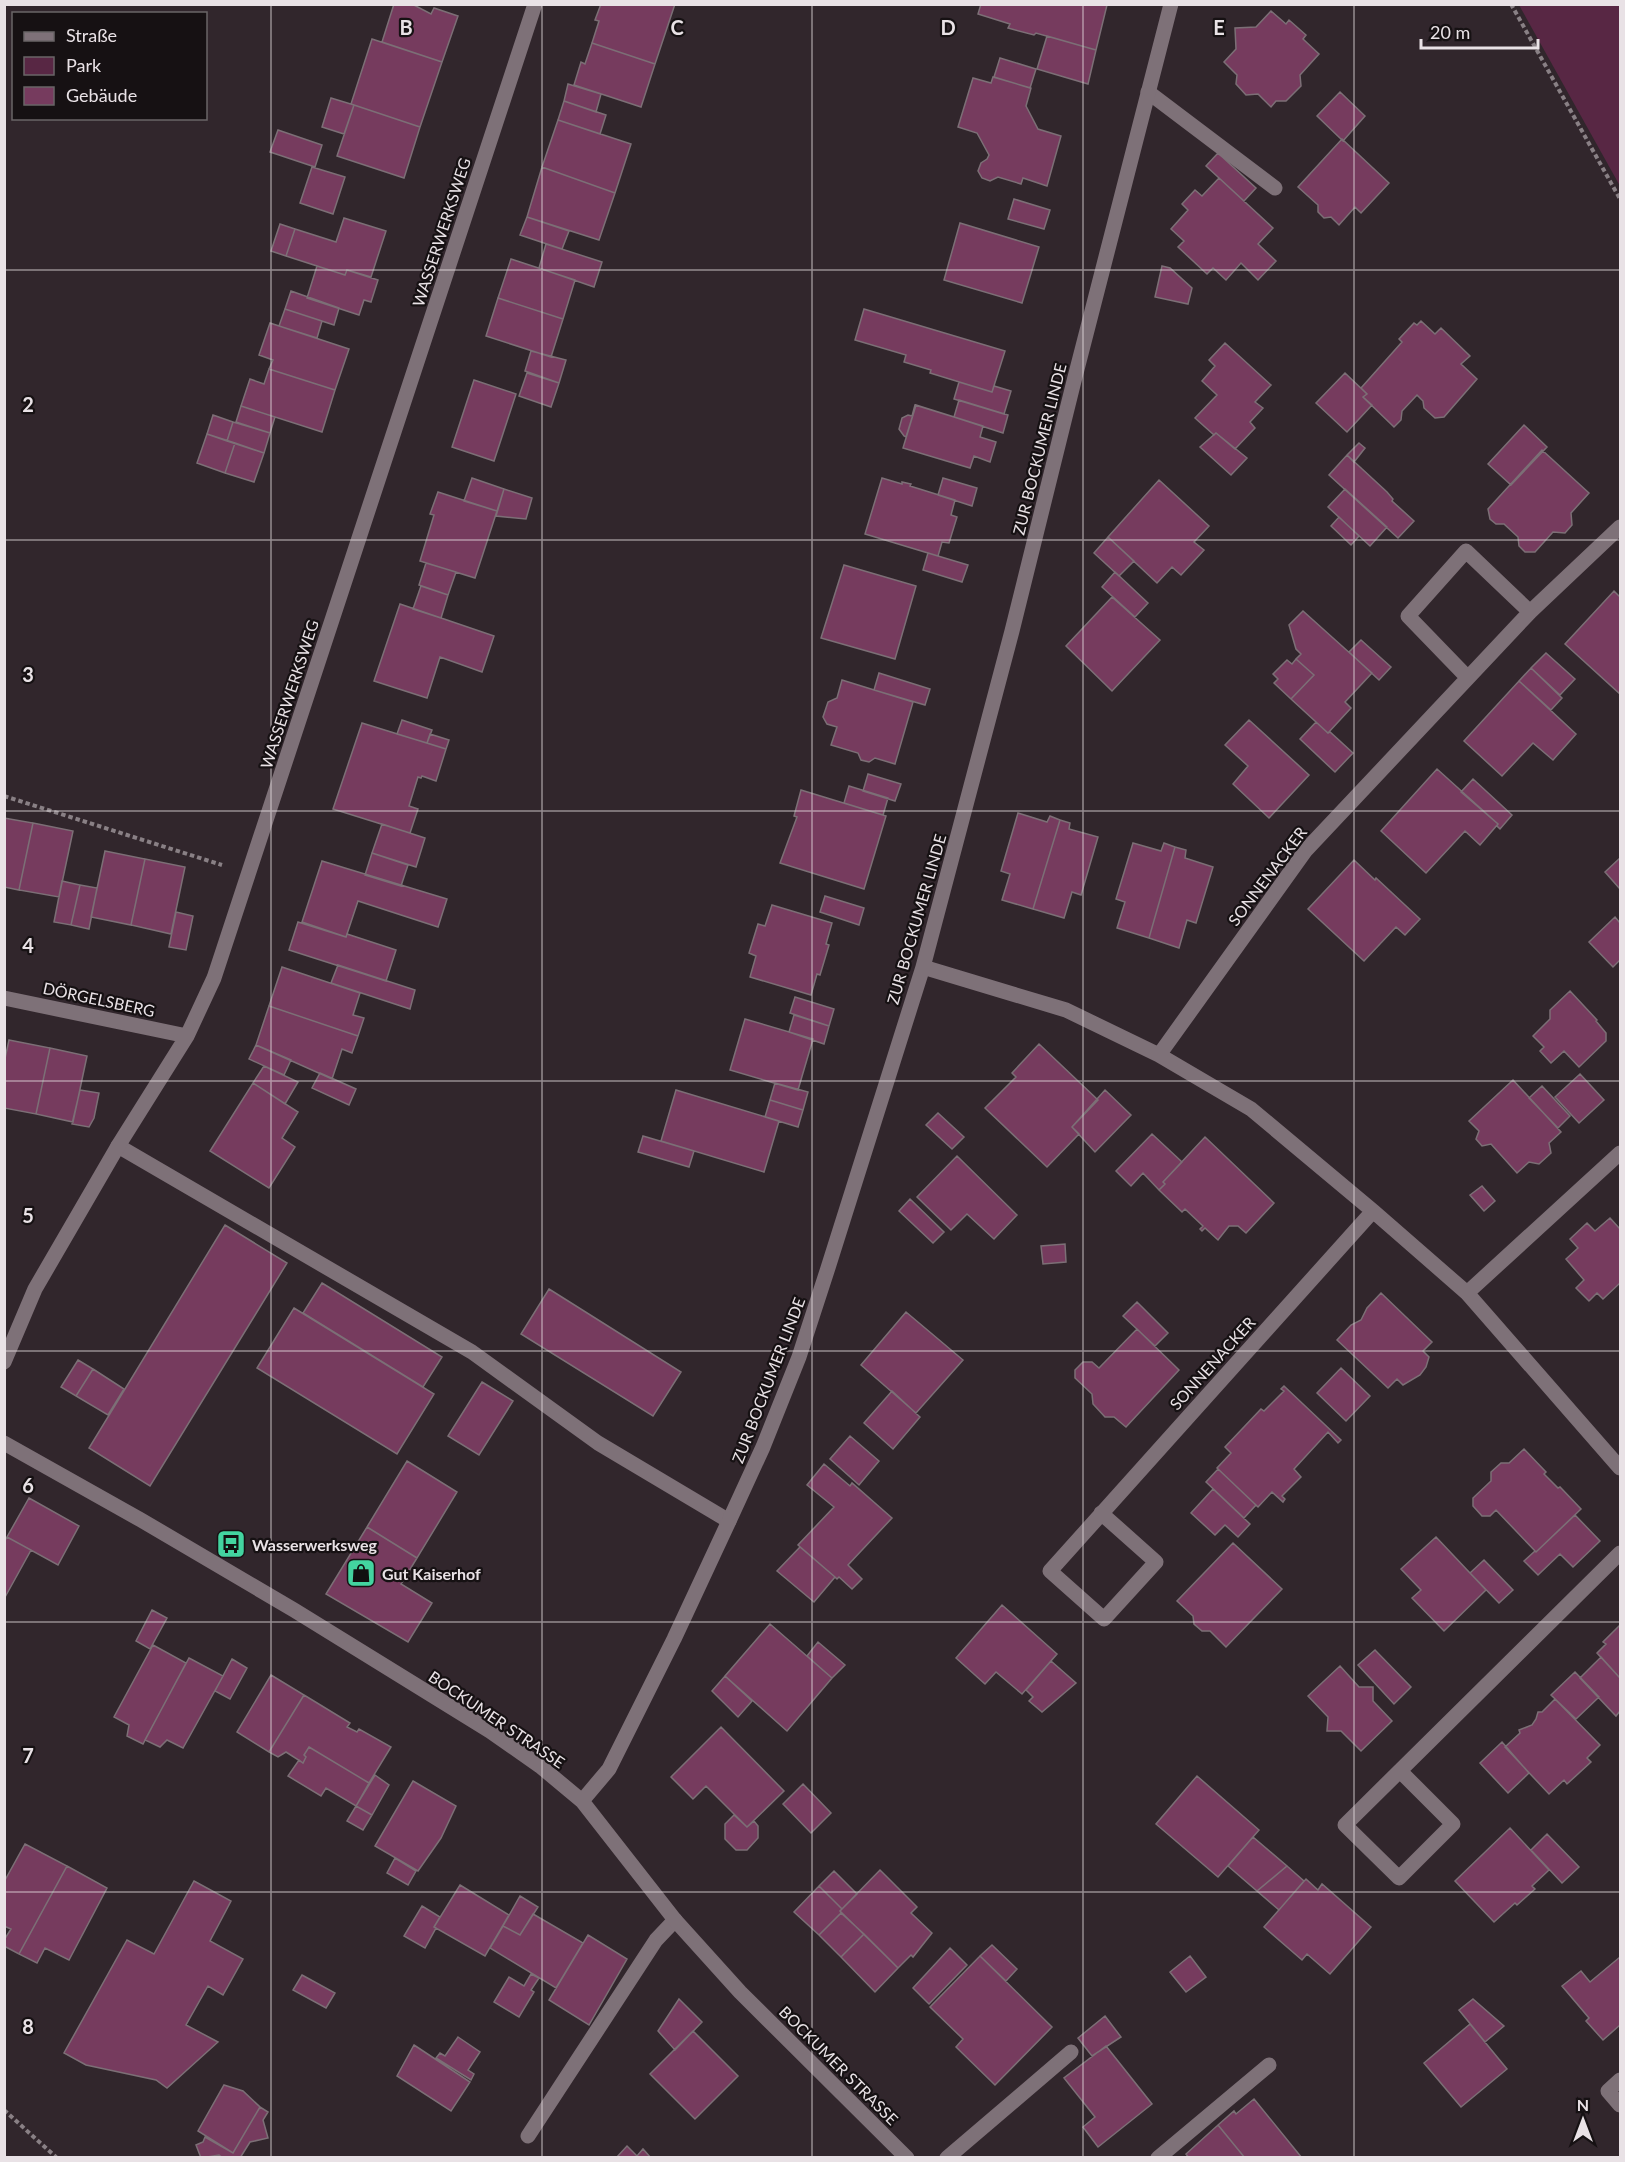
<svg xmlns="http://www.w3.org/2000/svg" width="1625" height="2162" font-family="Lato,sans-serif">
<rect width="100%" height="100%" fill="#31262c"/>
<path fill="#582744" d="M1519 5H1620V186Z"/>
<path fill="#763b5e" stroke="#7c6f76" stroke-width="1.5" d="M394 4H412L431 14 434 8 458 16 442 62 382 42Z
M601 4H675L655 64 592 43 599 21 595 20Z
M981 4H1106L1107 5 1096 50 1036 33 1034 35 1008 28 1010 24 978 14Z
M1271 11 1286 24 1289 20 1306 35 1303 39 1319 54 1300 75 1301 86 1286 101H1276L1271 107 1258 94 1246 95 1236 84 1237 75 1224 62 1236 49 1235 28 1256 27Z
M1047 36 1096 50 1088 84 1037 69Z
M372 39 442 62 420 127 351 104Z
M592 43 655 64 641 107 574 85 581 62 585 64Z
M1000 58 1036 69 1030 88 994 77Z
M993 77 1031 88 1026 106 1038 129 1061 136 1047 186 1023 178 1021 184 998 177 990 181 982 178 978 171 981 163 987 159 989 155 977 133 958 127 973 78 991 83Z
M568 84 601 94 596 112 564 101Z
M1340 92 1365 116 1343 141 1317 116Z
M331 98 354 105 344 134 322 127Z
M564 101 606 115 600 134 558 120Z
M354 105 420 127 404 178 337 156Z
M558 120 631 144 615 193 542 167Z
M278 130 322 145 315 167 270 152Z
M1342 139 1389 183 1361 213 1355 207 1339 225 1331 217 1324 218 1318 212V205L1298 187Z
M1218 153 1256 188 1244 201 1206 166Z
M312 167 345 177 333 214 300 203Z
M542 167 615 193 599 240 527 217Z
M1219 178 1273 228 1258 244 1276 261 1258 280 1241 263 1226 280 1213 268 1207 274 1178 247 1184 241 1171 229 1188 210 1182 204 1195 190 1202 196Z
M1014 199 1050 210 1044 229 1008 219Z
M527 217 569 231 562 249 520 235Z
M344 218 386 231 371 277 347 270 345 275 286 256 295 229 336 242Z
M960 223 1039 247 1022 303 944 280Z
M280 224 295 229 286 256 271 251Z
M546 244 602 262 594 287 539 268Z
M511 259 575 280 563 319 498 298Z
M317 266 345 275 347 270 378 280 371 302 364 300 359 315 307 298Z
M1162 266 1170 268 1192 288 1188 304 1155 297Z
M291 291 339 308 334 325 285 309Z
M498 298 563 319 551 357 486 336Z
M285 309 322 321 317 338 279 326Z
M864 309 1005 351 992 392 930 373 931 370 904 362 906 355 855 340Z
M1421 321 1435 334 1441 328 1470 356 1461 364 1477 379 1444 417 1435 418 1424 408 1423 401 1417 395 1402 411 1401 420 1394 427 1363 397 1367 394 1361 388 1402 342 1399 339 1414 323 1417 325Z
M270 323 349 349 335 390 269 369 273 360 259 355Z
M1225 343 1271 385 1255 402 1263 408 1250 422 1255 428 1235 449 1216 433 1214 435 1195 418 1217 395 1202 381 1215 366 1209 360Z
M531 351 566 360 559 383 525 371Z
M269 369 335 390 322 432 241 406 250 379 264 384Z
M527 373 559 383 551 407 519 396Z
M1345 373 1367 394 1363 397 1372 405 1347 432 1316 403Z
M474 380 516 394 494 461 452 447Z
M959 382 992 392 994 386 1011 391 1004 414 954 399Z
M959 400 1008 415 1003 433 954 417Z
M915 405 954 417 916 405 906 437 904 436 899 429 902 418 908 415 912 416Z
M916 405 983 426 980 437 996 442 990 462 974 456 970 468 903 448Z
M241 406 275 417 270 433 236 422Z
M213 415 233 422 227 441 207 434Z
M233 422 270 433 264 453 227 441Z
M1524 425 1547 447 1511 485 1488 464Z
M1216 433 1247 458 1231 475 1200 447Z
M207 434 235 443 225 473 197 463Z
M235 443 264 453 254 482 225 473Z
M1359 443 1365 448 1354 462 1347 455Z
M1542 450 1589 493 1571 513 1572 525 1565 533 1553 532 1535 552H1525L1519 546 1518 537 1504 524H1496L1490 519 1488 509Z
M1347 455 1387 492 1393 499 1392 501 1414 521 1398 538 1329 475Z
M472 478 504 489 497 511 464 501Z
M882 478 902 484V482L911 484 910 486 955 500 951 515 957 517 949 543 942 542 938 556 865 534Z
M943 478 977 488 972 506 938 495Z
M1159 480 1209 526 1194 542 1204 550 1181 575 1172 567 1157 583 1108 537Z
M504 489 532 498 526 519 496 516Z
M1345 489 1387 527 1370 546 1328 507Z
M438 492 497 511 475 578 420 561 434 515 430 514Z
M1339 517 1359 536 1351 545 1331 526Z
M1108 537 1134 561 1119 576 1094 553Z
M928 553 968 565 962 582 923 570Z
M426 563 456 572 448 595 419 585Z
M844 565 916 586 895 659 821 638Z
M1115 572 1148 603 1135 617 1102 587Z
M421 586 448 595 441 618 413 609Z
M1614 591 1620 597V694L1565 644Z
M1112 597 1160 640 1112 691 1066 646Z
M400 604 494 636 482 672 440 657 427 698 374 681Z
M1303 611 1372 673 1345 702 1351 708 1328 733 1291 699 1314 675 1296 659 1301 654 1296 649 1289 625Z
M1361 640 1391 667 1379 680 1349 652Z
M1546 653 1575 679 1560 695 1531 668Z
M1296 659 1314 675 1291 699 1274 683 1278 679 1273 674 1287 660 1292 664Z
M1531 668 1562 698 1551 710 1519 681Z
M879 673 930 689 925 705 874 690Z
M842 680 913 702 895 764 875 758 869 762 861 760 858 753 831 745 837 727 827 724 823 717 828 702 837 698Z
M1519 681 1576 734 1553 760 1533 743 1502 776 1464 741Z
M402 720 432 730 427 743 397 734Z
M1249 720 1309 775 1269 818 1233 784 1248 766 1225 745Z
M1316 722 1328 733 1330 732 1353 753 1335 772 1300 739Z
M362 723 446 749 436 781 422 776 421 778 418 777 409 806 418 809 410 833 333 809Z
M430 734 449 740 446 749 427 743Z
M1437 769 1498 824 1480 845 1465 831 1426 873 1381 831Z
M868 774 901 784 895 801 863 791Z
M1473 779 1512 815 1500 829 1497 826 1498 824 1461 792Z
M849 786 888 798 883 815 844 803Z
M801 790 886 816 864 889 780 863 797 817 794 816Z
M1018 813 1047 822 1050 816 1060 820 1033 909 1002 900 1010 874 1001 871Z
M4 818 33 823 19 890 4 887Z
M1060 820 1070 823 1069 829 1098 837 1081 895 1072 892 1064 918 1033 909Z
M33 823 73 831 59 897 19 890Z
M382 824 425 838 416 867 372 853Z
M1133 843 1161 851 1164 843 1175 847 1149 938 1117 928 1125 902 1116 899Z
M1175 847 1186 850 1185 858 1213 867 1196 923 1187 920 1179 948 1149 938Z
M105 851 145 859 131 925 91 917Z
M372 853 408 865 401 886 365 875Z
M1620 858V889L1605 872Z
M145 859 185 867 171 934 131 925Z
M1354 860 1375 880 1376 878 1420 919 1405 935 1396 927 1364 961 1308 909Z
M322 861 447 899 438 927 358 901 346 937 302 922Z
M62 881 80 885 71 925 54 922Z
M80 885 97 888 89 929 71 925Z
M825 896 864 908 859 925 820 912Z
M772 905 832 923 826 944 829 945 820 975 817 974 811 995 750 977 756 956 749 953 758 924 765 926Z
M176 912 193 916 186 950 169 947Z
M1615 917 1620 923V960L1613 967 1589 942Z
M298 922 346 937 347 934 396 950 386 981 289 950Z
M338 965 415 990 410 1009 331 983Z
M282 967 360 993 353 1015 364 1018 358 1036 269 1006Z
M1570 991 1597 1020 1596 1021 1606 1033V1041L1579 1067 1564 1051 1551 1063 1540 1051 1544 1047 1533 1036 1550 1019V1010Z
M795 997 834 1009 829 1026 790 1013Z
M269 1006 358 1036 352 1053 342 1049 332 1079 256 1045Z
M794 1015 829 1026 824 1044 789 1032Z
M745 1019 813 1039 798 1090 730 1070Z
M9 1040 50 1048 36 1114 4 1108V1063Z
M1039 1044 1098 1100 1072 1127 1079 1134 1047 1167 985 1108 1016 1077 1012 1073Z
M256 1045 291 1060 284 1075 249 1059Z
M50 1048 87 1056 73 1122 36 1114Z
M264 1066 298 1082 285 1104 253 1083Z
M320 1073 356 1089 349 1105 312 1088Z
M1580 1074 1604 1100 1579 1123 1555 1097Z
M1513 1080 1561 1132 1549 1143 1551 1153 1539 1164 1529 1162 1517 1173 1491 1144 1482 1146 1476 1139 1479 1131 1469 1121Z
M253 1083 298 1112 282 1138 295 1147 269 1188 210 1151Z
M775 1083 808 1092 803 1110 770 1100Z
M1542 1086 1570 1116 1558 1128 1529 1098Z
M80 1090 99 1093 94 1118 89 1127 72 1124Z
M676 1090 779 1121 764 1172 661 1141Z
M1105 1090 1131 1115 1095 1152 1072 1127Z
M770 1100 803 1110 798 1127 765 1117Z
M938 1113 964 1137 952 1149 926 1125Z
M1152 1134 1182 1162 1163 1182 1165 1184 1159 1190 1143 1173 1131 1186 1116 1171Z
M643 1136 694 1151 689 1167 638 1152Z
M1205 1137 1274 1203 1246 1233 1238 1226H1229L1218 1240 1205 1228 1202 1231 1200 1229 1203 1226 1185 1209 1182 1212 1159 1190 1165 1184 1163 1182Z
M957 1156 1017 1215 994 1239 967 1214 951 1230 917 1197Z
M1482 1186 1495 1201 1484 1211 1470 1195Z
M910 1199 944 1232 933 1243 899 1211Z
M1610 1218 1620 1229V1283L1603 1299 1597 1293 1589 1301 1576 1288 1584 1280 1566 1259 1578 1248 1570 1239 1587 1223 1595 1231Z
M225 1225 287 1263 150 1486 89 1448Z
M1065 1244 1066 1262 1043 1264 1041 1246Z
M322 1283 442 1357 423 1387 303 1313Z
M549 1289 681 1372 653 1416 521 1334Z
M1381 1293 1432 1342 1423 1351 1429 1357 1426 1367 1420 1375 1403 1385 1397 1379 1388 1388 1337 1340 1351 1325 1361 1320 1367 1308Z
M1137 1302 1168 1333 1155 1346 1123 1316Z
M294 1308 434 1394 397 1454 257 1368Z
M906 1312 963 1360 916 1413 861 1365Z
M1137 1329 1179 1370 1126 1427 1114 1417H1105L1093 1404 1092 1394 1075 1378V1370L1083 1362H1092L1099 1368Z
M78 1360 93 1369 76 1396 61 1387Z
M1341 1368 1370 1396 1346 1421 1317 1393Z
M93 1369 124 1389 108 1415 76 1396Z
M482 1382 513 1401 479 1455 448 1436Z
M1284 1386 1341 1440 1338 1443 1328 1432 1294 1469 1301 1477 1282 1496 1285 1499 1283 1502 1272 1492 1258 1507 1217 1468 1231 1453 1225 1447 1261 1409 1264 1411 1284 1391 1281 1389Z
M892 1391 920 1417 893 1449 864 1423Z
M850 1436 879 1461 859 1485 830 1459Z
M1524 1449 1546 1472 1544 1474 1558 1488 1560 1487 1581 1509 1536 1552 1496 1510 1490 1516H1482L1473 1506V1498L1491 1481V1472L1501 1463H1509Z
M407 1461 457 1492 417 1558 367 1527Z
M824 1464 850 1486 852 1483 892 1518 848 1565 862 1579 852 1589 839 1577 837 1579 835 1577 798 1545 834 1507 807 1485Z
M1218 1469 1256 1505 1244 1518 1206 1482Z
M1213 1489 1250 1524 1238 1537 1225 1525 1215 1535 1191 1513Z
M29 1498 79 1526 58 1565 7 1537Z
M1575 1515 1600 1541 1573 1567 1560 1554 1538 1575 1524 1561 1535 1551 1536 1552Z
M367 1527 417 1558 401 1584 432 1603 408 1642 326 1594Z
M7 1537 31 1550 4 1599V1542Z
M1436 1537 1486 1590 1444 1631 1412 1598 1421 1590 1401 1569Z
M1233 1543 1282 1589 1226 1647 1210 1631H1202L1194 1624 1193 1616 1177 1601Z
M800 1547 835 1577 814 1602 777 1571Z
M1484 1560 1513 1590 1499 1603 1470 1573Z
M1002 1605 1057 1654 1022 1694 996 1672 985 1684 956 1658Z
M152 1610 167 1618 150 1649 136 1641Z
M770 1624 832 1678 787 1731 725 1676Z
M1620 1625V1678L1597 1653 1606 1644 1603 1642Z
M818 1642 845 1665 832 1678 807 1656Z
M153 1645 186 1663 143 1744 127 1736 129 1725 114 1717Z
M1375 1650 1411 1687 1394 1704 1358 1665Z
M1601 1657 1620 1678V1711L1616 1716 1580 1678Z
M189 1658 223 1676 183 1748 167 1740 160 1747 145 1740Z
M232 1659 247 1668 230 1699 215 1691Z
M1051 1661 1076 1683 1042 1712 1029 1701 1033 1697 1026 1690Z
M1340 1666 1359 1687H1373V1701L1392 1721 1361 1751 1341 1731H1327L1328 1717 1308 1696Z
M1575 1672 1599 1697 1576 1719 1551 1695Z
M271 1675 304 1695 269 1752 237 1732Z
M725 1676 752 1701 738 1717 712 1691Z
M304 1695 350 1723 347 1727 357 1732 359 1729 391 1747 369 1783 309 1747 304 1755 306 1757 303 1763 286 1752 278 1757 269 1752Z
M1555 1699 1600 1745 1587 1758 1591 1762 1567 1784 1564 1780 1549 1794 1505 1747 1520 1733 1519 1730 1532 1725 1536 1719 1538 1712H1542Z
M721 1727 784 1791 747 1827 706 1786 693 1799 671 1777Z
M1502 1742 1529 1773 1508 1793 1480 1763Z
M309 1747 369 1783 356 1806 326 1788 321 1796 288 1776 299 1760 303 1763 306 1757 304 1755Z
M375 1775 389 1785 372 1815 356 1806Z
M1197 1776 1259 1830 1218 1877 1156 1824Z
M413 1781 456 1806 441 1838 418 1871 375 1846Z
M803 1784 831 1813 811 1833 783 1804Z
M356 1806 372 1815 363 1830 347 1821Z
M734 1815 747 1827 754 1821 758 1826V1838L747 1850H736L725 1839V1824Z
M1510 1828 1549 1870 1532 1886 1535 1889 1517 1905 1515 1903 1494 1922 1455 1881Z
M1547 1834 1579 1867 1562 1883 1531 1850Z
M1253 1837 1287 1866 1257 1891 1228 1866Z
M25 1844 67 1866 19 1954 4 1946V1940L11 1929 4 1926V1882Z
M395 1858 416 1871 408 1885 387 1873Z
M67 1866 107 1888 69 1960 45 1948 37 1963 19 1954Z
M1287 1866 1304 1881 1279 1910 1257 1891Z
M880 1870 917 1907 911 1913 932 1933 913 1957 911 1955 898 1968 840 1911Z
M834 1871 857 1894 842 1909 819 1886Z
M1306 1879 1318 1890 1322 1884 1371 1927 1330 1974 1307 1954 1302 1960 1264 1927Z
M194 1881 231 1901 210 1941 243 1959 223 1995 208 1986 186 2025 218 2042 167 2088 156 2080 86 2065 64 2053 127 1940 154 1954Z
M460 1885 509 1915 485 1956 434 1927Z
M819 1886 842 1909 840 1911 841 1913 819 1935 794 1912Z
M520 1896 538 1907 520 1935 503 1926Z
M422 1906 440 1917 434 1927 436 1928 425 1948 404 1936Z
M841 1913 864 1934 841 1957 819 1935Z
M533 1914 583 1943 556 1988 490 1948 503 1926 520 1935Z
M864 1934 898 1968 875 1992 841 1957Z
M588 1935 627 1959 589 2025 549 2000Z
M992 1945 1017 1969 1006 1981 980 1956Z
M950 1948 967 1965 929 2004 913 1988Z
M980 1956 1052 2027 995 2085 956 2047 963 2039 930 2007Z
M1190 1956 1206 1977 1186 1992 1170 1972Z
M1620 1957V2025L1603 2040 1586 2021 1589 2018 1562 1986 1581 1971 1590 1982Z
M531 1974 539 1978 531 1990 534 1992 519 2017 494 2002 509 1977 524 1986Z
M302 1975 335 1993 326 2008 293 1990Z
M679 1999 702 2022 675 2050 658 2031Z
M1473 1999 1504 2026 1485 2042 1459 2010Z
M1105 2016 1121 2037 1092 2056 1078 2038Z
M1470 2024 1507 2069 1461 2107 1424 2063Z
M693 2031 738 2076 695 2119 650 2074Z
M458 2037 480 2052 468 2070 474 2074 471 2080 436 2058 440 2053 445 2056Z
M414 2045 470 2082 451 2111 397 2076Z
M1106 2046 1152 2104 1098 2147 1083 2127 1095 2117 1064 2078Z
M224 2085 243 2091 260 2107 233 2153 198 2131Z
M1254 2099 1302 2158H1245L1218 2125 1234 2111 1236 2114Z
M260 2107 268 2112 263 2120 268 2138 250 2142 240 2158H223L219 2155 201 2158 196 2145 203 2142 205 2137 233 2153Z
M1218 2125 1245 2158H1189L1186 2154Z
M627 2146 637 2156 643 2149 651 2158H616Z"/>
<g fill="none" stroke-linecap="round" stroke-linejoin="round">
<path stroke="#898085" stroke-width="4" stroke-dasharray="4.5 3" stroke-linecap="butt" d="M1511 4 1620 199
M4 796 222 865
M4 2110 57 2158"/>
<path stroke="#7e7178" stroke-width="15" d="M1148 92 1275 188
M118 1146 472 1352 598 1443 729 1521
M528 2136 656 1940 675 1920
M947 2158 1071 2052
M1158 2158 1269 2065"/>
<path stroke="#7e7178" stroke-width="15" d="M1467 677 1408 616 1466 551 1530 612
M923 967 1066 1010 1159 1055 1251 1109 1373 1211 1467 1293 1620 1468
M4 998 187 1036
M1159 1055 1306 850 1530 612 1620 527
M1467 1293 1620 1153
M4 1362 35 1289 118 1146 187 1036 214 978 535 4
M4 1443 141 1520 294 1610 490 1731 540 1766 582 1801 675 1920 740 1992 907 2158
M1101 1513 1156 1562 1104 1619 1050 1571 1373 1211
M1400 1771 1453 1824 1399 1878 1345 1825 1620 1553
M582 1801 609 1769 674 1639 729 1521 763 1447 799 1357 827 1271 923 967 1012 631 1074 381 1171 4
M1620 2080 1608 2091 1620 2105"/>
</g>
<path fill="none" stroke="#e9e2e6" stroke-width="1.5" stroke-opacity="0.55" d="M271 4V2158M542 4V2158M812 4V2158M1083 4V2158M1354 4V2158M4 270H1620M4 540H1620M4 811H1620M4 1081H1620M4 1351H1620M4 1622H1620M4 1892H1620"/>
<defs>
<g id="bus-square" transform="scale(1.5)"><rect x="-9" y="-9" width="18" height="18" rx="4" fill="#43d4a0" stroke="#161113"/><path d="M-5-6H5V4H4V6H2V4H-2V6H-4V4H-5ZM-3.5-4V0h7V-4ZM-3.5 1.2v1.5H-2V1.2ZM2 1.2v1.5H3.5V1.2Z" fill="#111"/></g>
<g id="shop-square" transform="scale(1.5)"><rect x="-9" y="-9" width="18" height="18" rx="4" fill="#43d4a0" stroke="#161113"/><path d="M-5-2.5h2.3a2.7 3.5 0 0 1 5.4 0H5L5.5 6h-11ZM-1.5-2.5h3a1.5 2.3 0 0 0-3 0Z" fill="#111"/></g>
</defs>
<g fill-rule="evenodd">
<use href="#bus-square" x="231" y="1544"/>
<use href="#shop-square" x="361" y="1573"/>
</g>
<g text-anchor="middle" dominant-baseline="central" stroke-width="4.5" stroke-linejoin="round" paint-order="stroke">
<g font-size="16" fill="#e9e2e6" stroke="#161113">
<text transform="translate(441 232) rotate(-72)">WASSERWERKSWEG</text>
<text transform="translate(1039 449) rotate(-76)">ZUR BOCKUMER LINDE</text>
<text transform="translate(289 694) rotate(-72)">WASSERWERKSWEG</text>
<text transform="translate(1267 876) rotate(-53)">SONNENACKER</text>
<text transform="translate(916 919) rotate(-74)">ZUR BOCKUMER LINDE</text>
<text transform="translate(99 999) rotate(12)">DÖRGELSBERG</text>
<text transform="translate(1212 1363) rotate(-48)">SONNENACKER</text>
<text transform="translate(768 1380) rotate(-69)">ZUR BOCKUMER LINDE</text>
<text transform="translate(497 1719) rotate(34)">BOCKUMER STRASSE</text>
<text transform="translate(839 2065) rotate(45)">BOCKUMER STRASSE</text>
</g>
<g font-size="16" font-weight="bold" fill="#e9e2e6" stroke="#161113" text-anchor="start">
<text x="252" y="1544">Wasserwerksweg</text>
<text x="382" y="1573">Gut Kaiserhof</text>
</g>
</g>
<g font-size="20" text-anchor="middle" font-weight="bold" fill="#e9e2e6" stroke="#161113" stroke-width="4.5" stroke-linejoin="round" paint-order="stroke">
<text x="406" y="35">B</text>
<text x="677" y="35">C</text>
<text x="948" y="35">D</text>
<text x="1219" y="35">E</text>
<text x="28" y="412">2</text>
<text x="28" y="682">3</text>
<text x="28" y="953">4</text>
<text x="28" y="1223">5</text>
<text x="28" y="1493">6</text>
<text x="28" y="1763">7</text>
<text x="28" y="2034">8</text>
</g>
<rect width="1625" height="2162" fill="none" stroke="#e9e2e6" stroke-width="12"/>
<rect x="12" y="12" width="195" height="108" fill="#161113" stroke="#6a6567" stroke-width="1.5"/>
<rect x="24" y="32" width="30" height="9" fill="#7e7178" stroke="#6a6567" stroke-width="1.5"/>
<text x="66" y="42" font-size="18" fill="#e9e2e6">Straße</text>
<rect x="24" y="57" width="30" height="18" fill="#582744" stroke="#6a6567" stroke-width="1.5"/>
<text x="66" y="72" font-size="18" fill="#e9e2e6">Park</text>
<rect x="24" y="87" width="30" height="18" fill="#763b5e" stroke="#6a6567" stroke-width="1.5"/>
<text x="66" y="102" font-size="18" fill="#e9e2e6">Gebäude</text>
<g transform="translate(1583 2120)" stroke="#161113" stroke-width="4.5" paint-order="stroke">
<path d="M0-4.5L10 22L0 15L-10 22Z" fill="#e9e2e6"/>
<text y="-9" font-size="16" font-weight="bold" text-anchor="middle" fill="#e9e2e6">N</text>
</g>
<path d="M1421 39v9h117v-9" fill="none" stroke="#e9e2e6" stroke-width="3"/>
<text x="1430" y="39" font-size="18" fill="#e9e2e6" stroke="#161113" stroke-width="4.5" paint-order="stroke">20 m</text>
</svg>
